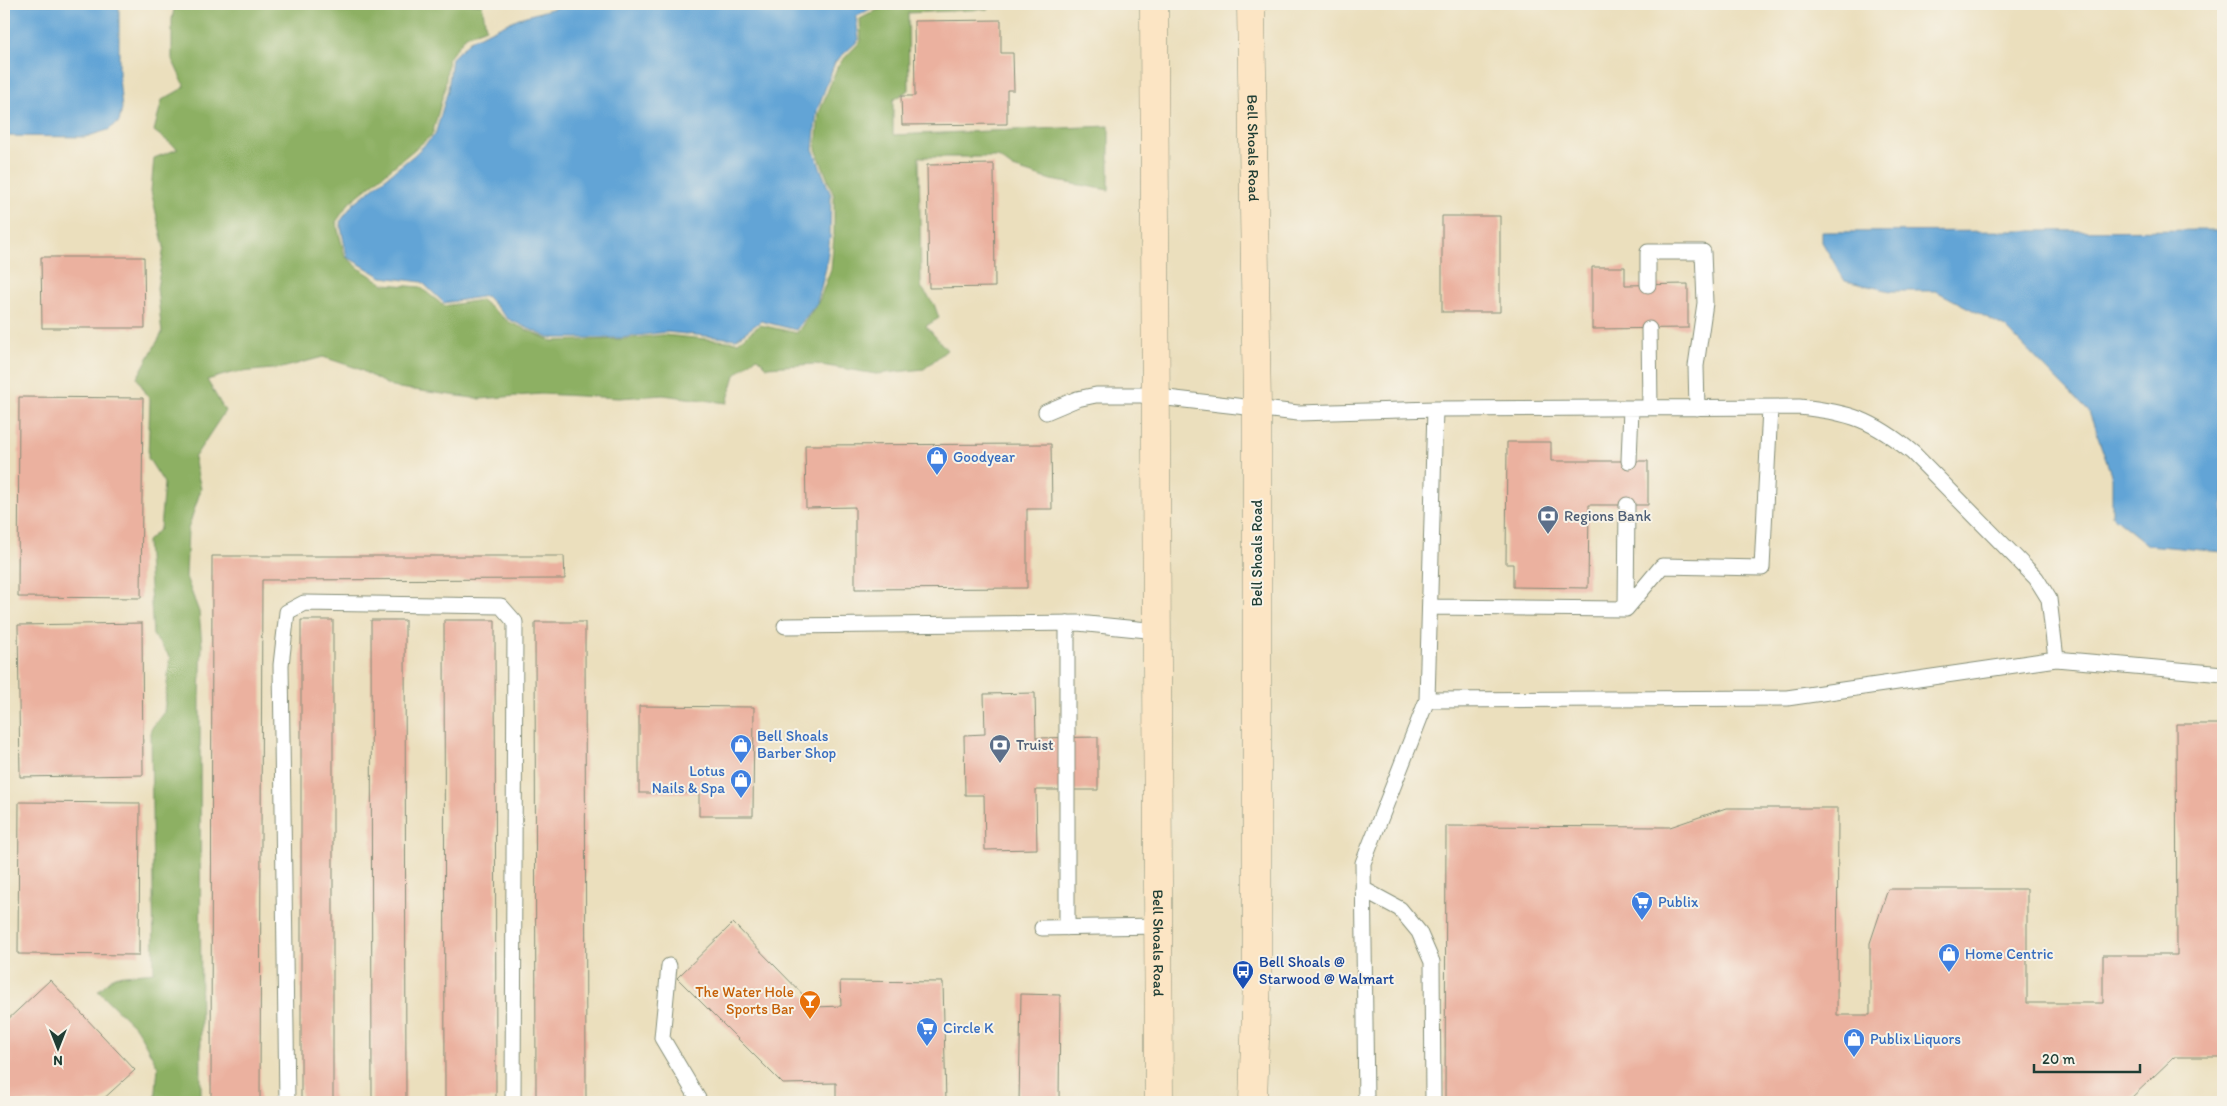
<svg xmlns="http://www.w3.org/2000/svg" width="2227" height="1106" font-family="Itim,sans-serif">
<rect width="100%" height="100%" fill="#f7f3e8"/>
<filter id="ink" filterUnits="userSpaceOnUse"><feTurbulence type="fractalNoise" baseFrequency=".02" numOctaves="2"/><feDisplacementMap in="SourceGraphic" scale="10" xChannelSelector="R" yChannelSelector="G"/><feConvolveMatrix kernelMatrix="1 2 1 2 8 2 1 2 1" color-interpolation-filters="sRGB"/></filter>
<filter id="wash" filterUnits="userSpaceOnUse"><feTurbulence type="fractalNoise" baseFrequency=".0096" numOctaves="4" result="noise"/><feDisplacementMap in="SourceGraphic" scale="20" xChannelSelector="R" yChannelSelector="G"/><feGaussianBlur stdDeviation="1.12" result="paint"/><feColorMatrix in="noise" values="0 0 0 0 0 0 0 0 0 0 0 0 0 0 0 0 0 1.4 0 .05"/><feComposite in="paint" operator="in"/></filter>
<g filter="url(#wash)">
<rect width="100%" height="100%" fill="#ebdfbd"/>
<path fill="#8db063" stroke="#56764c" d="M175 4H482L486 28 466 36 448 59 445 88 432 135 349 203 336 222 345 256 360 269 384 284 420 287 444 306 481 300 509 322 552 341 625 339 663 335 738 342 760 325 797 333 819 301 831 269 834 236V196L816 149 819 113 838 65 861 41 860 19 889 4H998L987 9 908 13 909 90 893 100V135L1109 126V190L1051 180 1013 168 998 157H919L921 287 934 304 939 318 926 326 947 350 924 369 876 374 815 364 767 367 757 357 735 375 727 403 663 395 619 398 541 394 480 399 392 387 357 368 323 357 282 368 231 373 207 380 225 411 194 458 201 489 188 529 186 577 199 612 202 645 200 697 201 1102H155L158 1067 137 1029 98 991 115 976 154 972 151 729 164 712 170 657 153 635 147 541 160 529 164 483 148 458 150 400 137 378 162 333 157 288 164 247 151 191 154 158 178 149 154 131 162 100 185 87 172 59V19Z"/>
<path fill="#62a4d6" stroke="#407085" d="M4 4H119V77L122 109 119 122 108 130 85 137 4 136Z
M569 4H879L856 17 859 40 835 62 817 111 813 149 831 195 830 237 826 268 817 303 796 330 761 321 736 339 666 332 621 338H549L508 319 486 296 444 303 422 282 382 277 347 257 340 222 353 204 413 156 435 135 448 90 452 58 471 40 519 18Z
M2223 230V552L2148 545 2112 516V477L2089 412 2005 327 1936 291H1891L1845 281 1822 242V232Z"/>
<g id="blocks">
<path fill="#ebb19f" d="M1001 20V53H1013L1014 90H1007V124L902 125 901 96H915L914 21Z
M994 164 995 287 929 288 927 165Z
M1442 216H1500V312H1442Z
M41 257H144L145 328H42Z
M1592 267H1625V285L1688 284V328L1592 329Z
M19 397 143 398 141 598 18 597Z
M1507 442H1551V461H1648V505H1589L1588 588 1513 587V564H1506Z
M1051 444 1052 509H1027V588L855 589V507L806 508 805 445Z
M212 556H564L565 579 262 580 260 1102H211Z
M301 620H333V1102H301Z
M371 620H405L406 1102H372Z
M444 620H495L496 1099H445Z
M535 622H585L586 1102H536Z
M142 623 143 775 20 777 18 625Z
M1035 693 1036 738 1098 737V790H1036L1037 849 985 850 984 795H965L964 735 985 734 984 694Z
M639 706 754 707 753 816H699V793H639Z
M2176 724H2223V1057H2174L2127 1102H1445L1446 826 1670 827 1726 808H1838L1837 1015H1870V943L1888 889H2027V1003H2103V955H2177Z
M19 802 140 803 139 955 18 954Z
M733 923 815 1007 841 1006 840 981 943 982 946 1102H836V1083L783 1084 677 978Z
M50 980 135 1070 100 1102H4V1023Z
M1021 994 1060 995 1059 1102H1019Z"/>
</g>
</g>
<g filter="url(#ink)">
<use href="#blocks" fill-opacity="0" stroke="#858e78" stroke-width="1"/>
<g fill="none" stroke-linecap="round" stroke-linejoin="round">
<g stroke="#858e78" stroke-width="17">
<path id="service" d="M1648 285V252H1703L1705 303 1696 366 1697 408
M1649 329 1650 408
M1046 412 1077 399 1096 395H1141L1298 413 1435 409 1799 407C1850 412 1873 420 1913 453L2036 578 2049 599 2056 659
M1629 461 1631 408
M1431 607 1626 609
M1626 609 1662 566 1762 568 1770 408
M1626 609 1627 505
M1067 623V928
M785 626 1078 623 1157 631
M1427 700 1435 409
M1363 889 1400 909 1419 932 1432 962 1433 1102
M1042 928 1159 926
M669 966 662 1038 700 1102
M287 1102 281 665 287 612 304 603 501 606 515 622 513 1102
M1366 1102 1363 863 1427 700 1787 698 2056 659 2223 674"/>
</g>
<g stroke="#858e78" stroke-width="29">
<g id="secondary">
<path id="s1" d="M1154 4 1159 1102"/>
<path id="s2" d="M1251 4 1257 409V977L1253 1102"/>
</g>
</g>
<use href="#service" stroke="#fff" stroke-width="15"/>
<use href="#secondary" stroke="#fce5c4" stroke-width="28"/>
</g>
</g>
<defs>
<g id="shop-pin" transform="scale(1.125)"><path d="M0 17L-7.5 6A9.5 9.5 0 1 1 7.5 6Z" fill="#3f7fe0" stroke="#f7f3e8"/><path d="M-5-2.5h2.3a2.7 3.5 0 0 1 5.4 0H5L5.5 6h-11ZM-1.5-2.5h3a1.5 2.3 0 0 0-3 0Z" fill="#fff"/></g>
<g id="bank-pin" transform="scale(1.125)"><path d="M0 17L-7.5 6A9.5 9.5 0 1 1 7.5 6Z" fill="#5c6f8a" stroke="#f7f3e8"/><path d="M-6-4H6V4H-6ZM0-2.3a2.3 2.3 0 1 0 0 4.6a2.3 2.3 0 1 0 0-4.6Z" fill="#fff"/></g>
<g id="supermarket-pin" transform="scale(1.125)"><path d="M0 17L-7.5 6A9.5 9.5 0 1 1 7.5 6Z" fill="#3f7fe0" stroke="#f7f3e8"/><path d="M-6-5.5h2.5l.6 2H6L4.5 2H-2.5L-4.4-4H-6ZM-1.5 3.2a1.3 1.3 0 1 0 .1 0ZM3 3.2a1.3 1.3 0 1 0 .1 0Z" fill="#fff"/></g>
<g id="bus-pin" transform="scale(1.125)"><path d="M0 17L-7.5 6A9.5 9.5 0 1 1 7.5 6Z" fill="#1a4fb4" stroke="#f7f3e8"/><path d="M-5-6H5V4H4V6H2V4H-2V6H-4V4H-5ZM-3.5-4V0h7V-4ZM-3.5 1.2v1.5H-2V1.2ZM2 1.2v1.5H3.5V1.2Z" fill="#fff"/></g>
<g id="bar-pin" transform="scale(1.125)"><path d="M0 17L-7.5 6A9.5 9.5 0 1 1 7.5 6Z" fill="#e8710a" stroke="#f7f3e8"/><path d="M-6-5H6L.8 .8V4.5H3.5V6h-7V4.5H-.8V.8Z" fill="#fff"/></g>
</defs>
<g fill-rule="evenodd">
<use href="#shop-pin" x="937" y="457"/>
<use href="#bank-pin" x="1548" y="516"/>
<use href="#shop-pin" x="741" y="745"/>
<use href="#bank-pin" x="1000" y="745"/>
<use href="#shop-pin" x="741" y="780"/>
<use href="#supermarket-pin" x="1642" y="902"/>
<use href="#shop-pin" x="1949" y="954"/>
<use href="#bus-pin" x="1243" y="971"/>
<use href="#bar-pin" x="810" y="1001"/>
<use href="#supermarket-pin" x="927" y="1028"/>
<use href="#shop-pin" x="1854" y="1039"/>
</g>
<g text-anchor="middle" dominant-baseline="central" stroke-width="4" stroke-linejoin="round" paint-order="stroke">
<g font-size="15" fill="#1f3d34" stroke="#f7f3e8">
<text stroke="none"><textPath href="#s2" startOffset="144">Bell Shoals Road</textPath></text>
<text transform="translate(1257 553) rotate(-90)">Bell Shoals Road</text>
<text stroke="none"><textPath href="#s1" startOffset="939">Bell Shoals Road</textPath></text>
</g>
<g font-size="15" fill="#366cbe" stroke="#f7f3e8" text-anchor="start">
<text x="953" y="457">Goodyear</text>
<text x="757" y="736">Bell Shoals<tspan x="757" dy="17">Barber Shop</tspan></text>
<text x="725" y="771" text-anchor="end">Lotus<tspan x="725" dy="17">Nails &amp; Spa</tspan></text>
<text x="1658" y="902">Publix</text>
<text x="1965" y="954">Home Centric</text>
<text x="943" y="1028">Circle K</text>
<text x="1870" y="1039">Publix Liquors</text>
</g>
<g font-size="15" fill="#4e5e75" stroke="#f7f3e8" text-anchor="start">
<text x="1564" y="516">Regions Bank</text>
<text x="1016" y="745">Truist</text>
</g>
<g font-size="15" fill="#164399" stroke="#f7f3e8" text-anchor="start">
<text x="1259" y="962">Bell Shoals @<tspan x="1259" dy="17">Starwood @ Walmart</tspan></text>
</g>
<g font-size="15" fill="#c56008" stroke="#f7f3e8" text-anchor="end">
<text x="794" y="992">The Water Hole<tspan x="794" dy="17">Sports Bar</tspan></text>
</g>
</g>
<rect width="2227" height="1106" fill="none" stroke="#f7f3e8" stroke-width="20"/>
<g transform="translate(58 1048) rotate(180)" stroke="#f7f3e8" stroke-width="4" paint-order="stroke">
<path d="M0-4L9 19L0 12L-9 19Z" fill="#1f3d34"/>
<text y="-8" font-size="14" font-weight="bold" text-anchor="middle" fill="#1f3d34">N</text>
</g>
<path d="M2034 1064v8h106v-8" fill="none" stroke="#1f3d34" stroke-width="2.5"/>
<text x="2042" y="1064" font-size="15" fill="#1f3d34" stroke="#f7f3e8" stroke-width="4" paint-order="stroke">20 m</text>
</svg>
